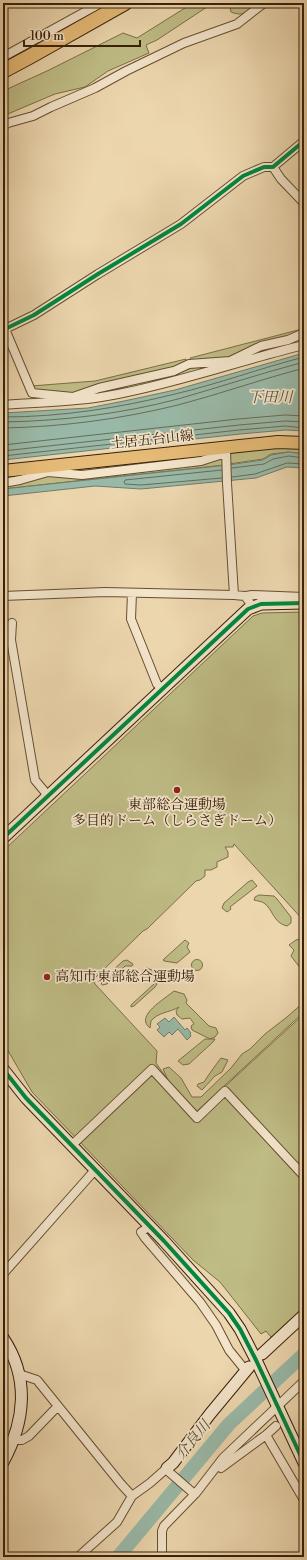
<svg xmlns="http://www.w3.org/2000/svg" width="307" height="1560" font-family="'Libre Bodoni','Noto Serif JP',serif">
<rect width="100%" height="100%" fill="#ecd6ae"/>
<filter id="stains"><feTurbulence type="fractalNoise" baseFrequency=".005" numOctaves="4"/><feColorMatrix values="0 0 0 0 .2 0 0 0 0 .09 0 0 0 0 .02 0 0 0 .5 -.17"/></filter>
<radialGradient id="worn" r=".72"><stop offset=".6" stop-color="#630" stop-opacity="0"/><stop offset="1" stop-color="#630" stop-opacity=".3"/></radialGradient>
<path fill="#bfbc85" stroke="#7c6e47" d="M193 3H213L157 40 146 45 149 53 108 71 85 87 55 94 3 116V91L49 70 123 33 137 38Z
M229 3H257C248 12 243 17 231 12Z
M302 329 300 332 232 359 192 361 190 358Z
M304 336V343L235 361 260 348Z
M186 359V363L174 368 77 394 34 391 31 386 95 381Z
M227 363 180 377 76 399 97 390 197 367Z
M269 448H304V454L288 452 271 454 263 459 229 464 230 452Z
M214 453 208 458 80 472 54 471Z
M222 456 224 465 123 476V472Z
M120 473 121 476 3 489V484L35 476Z
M304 612V921L234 844 233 847H225L228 852V857L217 862V867L211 870H205V876L200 880 196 881 147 929 143 931 93 980 95 984 157 1051 156 1063 168 1080 163 1069 169 1067 181 1078 192 1097H201L231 1068 242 1054 250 1049 265 1034 287 1017 304 1002V1012L197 1111 191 1105 197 1112 304 1014V1311L273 1337H271L266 1331 261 1334 220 1282 193 1260 32 1092 3 1042V851L253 616 262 613Z
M252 880 257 886 230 907 231 909 227 912 222 908 224 903 248 882Z
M259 895 274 896 277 899 291 917V923L287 926C273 923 273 909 264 903 261 901 257 901 254 900L255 897Z
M304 938V973L291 956 294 950 289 945 296 940Z
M185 940 189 943 187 947 190 952 177 963 164 961 163 960Z
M191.5 965a5.5 5.5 0 1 1 11 0a5.5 5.5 0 1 1-11 0Z
M127 960 133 964 132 966H125L107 984 102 985 101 981 123 961Z
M147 968 154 971 151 976 145 977 141 976 143 970Z
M155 983 157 984 155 987 134 1006 131 1007V1005Z
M174 991 184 994 187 1000 186 1003 209 1026 216 1028 218 1033 215 1037 210 1039 192 1030 191 1026 194 1024 190 1018 182 1019 177 1015 176 1011 179 1007C169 1013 158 1012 151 1021L150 1028C134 1016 165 999 174 991Z
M205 1039H215L213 1042 189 1064 183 1065 178 1061Z
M221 1058 228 1060 222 1072 215 1076 202 1090 197 1086 198 1084 204 1082C209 1074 215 1066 221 1058Z"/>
<path fill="#99b9a8" stroke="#727c68" d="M304 353V431L286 430 240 434 3 460V413L88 408 124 401 175 390Z
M289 452 304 454V468L287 467 256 478 141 489 95 486 3 496V489L228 465 263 460 271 455Z
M174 1017 185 1030 187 1028 191 1033 190 1034 191 1036 187 1040 178 1029 172 1035 169 1032 164 1037 157 1030 160 1027 157 1024 165 1018 169 1022Z"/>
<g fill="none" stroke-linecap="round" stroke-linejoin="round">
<path stroke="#686c58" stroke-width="1" d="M3 417C61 417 119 408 175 394 218 384 261 368 304 357
M3 422C62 421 121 414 178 399 220 387 262 373 304 362
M3 428C62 427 121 419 178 405 220 394 262 379 304 368
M3 445 238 419 285 415 304 416
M3 451 239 425 285 421 304 422
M3 456 239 430 285 426 304 428
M232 468 264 464 273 459 289 456 304 458
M222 470 125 480 124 482 125 484 141 485 222 478
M232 477 255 474 287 463 304 464"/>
<path stroke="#99b9a8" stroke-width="14" d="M118 1557 229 1424 304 1354"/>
<g stroke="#654e32" stroke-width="10">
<path id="street" d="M3 57 101 3
M3 126 8 123 33 116 51 107 95 88 126 71 184 43 237 24 264 3
M273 167 281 179 304 203
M5 329 32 393 73 397 99 388 174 371 189 364 230 361 261 346 288 340 304 333
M3 330 34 315 98 274 181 224 243 176 264 167H273L304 141
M3 405C42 402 80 402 118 394 181 382 242 360 304 345
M226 449 227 483 234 595
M48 472 82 475 201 461 226 453
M3 483 20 480 48 472 47 467
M132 593 131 619 157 684 162 689
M3 596 105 592 234 595 245 596 252 606
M246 596 252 595 304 597
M12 623 11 640 35 780 45 792 46 797
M72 1145 152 1069 197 1118 225 1091 304 1176
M150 1226 141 1232 145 1238 200 1302 216 1325 229 1350 246 1371
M3 1274 95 1170
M19 1374 37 1380 121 1484 132 1496
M266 1435 304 1500
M14 1440H22L29 1436 58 1406
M218 1465 221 1468 266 1435 276 1426
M78 1557 117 1522 132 1496 150 1483 167 1468 169 1472 192 1492 196 1493
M162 1557V1531L164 1526 196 1493 223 1458 304 1381"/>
</g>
<g stroke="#382009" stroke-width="13">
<path id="secondary" d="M3 838 248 609 261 604 304 603
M3 1069 26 1098 164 1241 229 1313 240 1329 256 1360 304 1463
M3 1338C30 1378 25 1422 3 1462
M262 1354 304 1315
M167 1468 173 1463 210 1414 249 1367"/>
</g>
<g stroke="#382009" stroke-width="14">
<path id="primary" d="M3 471 278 442 304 443"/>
</g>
<g stroke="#382009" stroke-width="16">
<path id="highway" d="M3 71 31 56 125 3"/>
</g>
<use href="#street" stroke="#f3e4ca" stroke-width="8"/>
<use href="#secondary" stroke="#f3e4ca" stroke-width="11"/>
<use href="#primary" stroke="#e6bb77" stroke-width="12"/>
<use href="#highway" stroke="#e6bb77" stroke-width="14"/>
<g stroke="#f3e4ca" stroke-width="6">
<path id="cycleway" d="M3 330 34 315 98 274 181 224 243 176 264 167H273L304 141
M3 838 248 609 261 604 304 603
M3 1069 26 1098 164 1241 229 1313 240 1329 256 1360 304 1463"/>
</g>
<use href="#cycleway" stroke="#00873e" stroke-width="4"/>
</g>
<g fill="#8f2418" stroke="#f3e4ca" stroke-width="1.5">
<circle cx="177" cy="790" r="4"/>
<circle cx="47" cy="977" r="4"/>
</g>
<g text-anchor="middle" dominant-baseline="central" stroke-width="3.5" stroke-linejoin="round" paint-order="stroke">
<g font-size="14" fill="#382009" stroke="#f3e4ca">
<text transform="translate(152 440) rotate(-6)">土居五台山線</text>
</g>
<g font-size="14" fill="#382009" stroke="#f3e4ca">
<text x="177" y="805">東部総合運動場<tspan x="177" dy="16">多目的ドーム（しらさぎドーム）</tspan></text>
<text x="55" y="977" text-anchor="start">高知市東部総合運動場</text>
</g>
<g font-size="15" font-style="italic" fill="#554e39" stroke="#f3e4ca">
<text x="270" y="397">下田川</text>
<text transform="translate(193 1440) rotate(-50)">介良川</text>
</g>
</g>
<rect width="307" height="1560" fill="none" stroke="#ecd6ae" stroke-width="16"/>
<rect x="4" y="4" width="299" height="1552" fill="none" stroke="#382009" stroke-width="2"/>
<rect x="8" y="8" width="291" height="1544" fill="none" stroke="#382009"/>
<path d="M24 40v6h116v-6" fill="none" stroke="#382009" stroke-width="2"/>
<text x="30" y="40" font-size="12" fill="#382009" stroke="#f3e4ca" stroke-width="3" paint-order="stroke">100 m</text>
<rect width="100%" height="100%" filter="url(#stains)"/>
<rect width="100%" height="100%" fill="url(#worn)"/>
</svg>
